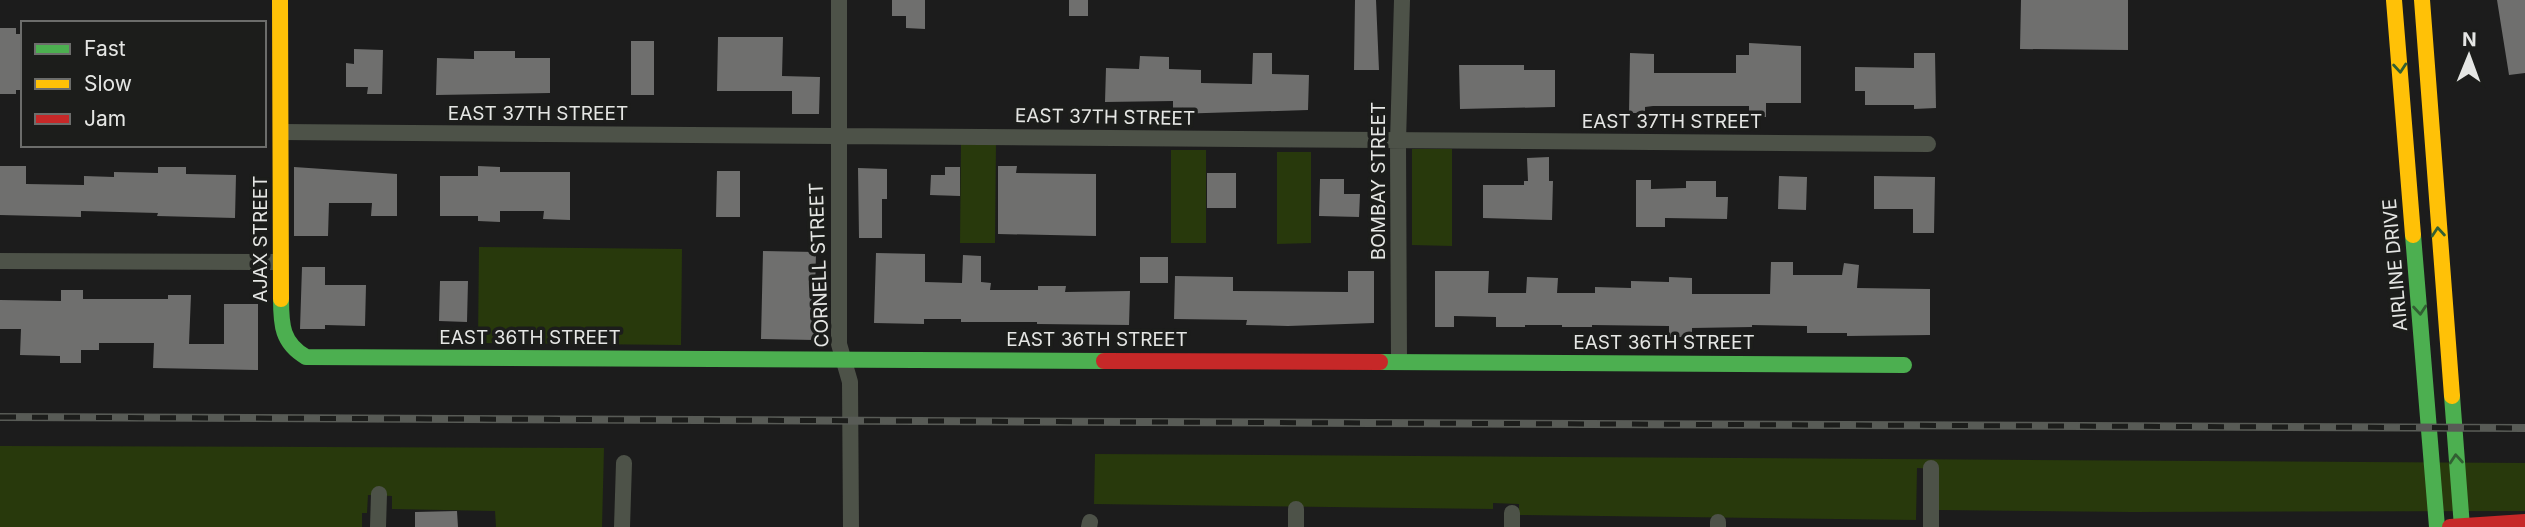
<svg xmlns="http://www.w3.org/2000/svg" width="2525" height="527" font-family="Inter,sans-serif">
<rect width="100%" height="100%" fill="#1c1c1c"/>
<path fill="#28390c" d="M961 143H996L995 243H960Z
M1412 149H1452V246L1412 245Z
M1171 150H1206V243H1171Z
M1277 152H1311V243L1277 244Z
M479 247 682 249 681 345 478 343Z
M0 446 604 448 602 527H496L495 511 392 509V496L368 495 367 513H362V527H0Z
M1095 454 2525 463V511L2131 512 1939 510V469L1917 468 1916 520 1519 515V504L1493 503V509L1094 504Z"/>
<path fill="#6f6f6e" d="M892 0H925V29L906 28V16H892Z
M1069 0H1088V16H1069Z
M1355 0H1376L1379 70H1354Z
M2021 0H2128V50L2020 49Z
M2497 0H2525V73L2509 75Z
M0 28H16V34H23V90H16V94H0Z
M718 37H783L782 76 820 77 819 114H792V91H717Z
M631 41H654V95H631Z
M1749 43 1801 46V103H1766V117H1749V106H1653L1645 107V113H1629L1630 53 1654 54V73H1736V55H1749Z
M354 49 383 50 382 94H367L368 87H346V63L354 64Z
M474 51H515V58H550V93L436 95 437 58 474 59Z
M1253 53H1272V74L1309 75 1308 110 1173 114V101L1105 102 1106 68 1139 69 1140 56 1169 57V69L1201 70V83L1252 84Z
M1914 53H1935L1936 108 1914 109V105H1865V91H1855V67L1914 68Z
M1459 65H1524V70H1555V107L1460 109Z
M1549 157V181H1553L1552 220 1483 218V185H1524V181H1528L1527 158Z
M0 166H26V184L84 185V176L114 177V172L158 173V167H186V174L236 175 235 218 157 216 158 213 81 211V217L0 215Z
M478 166 500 167V172H570V220L543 219 544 211H500V222L478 221V216H440V176H478Z
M998 166H1017L1016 173 1096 174V236L998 234Z
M294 167 397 174V216H371L372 203H329L328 236H294Z
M945 167H960V196L930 195 931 175H945Z
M858 168 887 169V199H882V238H859Z
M717 171H740V217H716Z
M1207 173H1236V208H1207Z
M1779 176 1807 177 1806 210 1778 209Z
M1874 176 1935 177 1934 233H1913V209H1874Z
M1320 179H1344V194H1360L1359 217 1319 216Z
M1636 180H1651V189L1686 188V181H1716V197H1728L1727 219 1665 218V227H1636Z
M763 251 816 252 814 340 761 339Z
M876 253 925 254V282L962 283 963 255 981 256V282L991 283 990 290H1038V286H1066L1065 292 1130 291 1129 325 1037 324V322H961V319H924V324L874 323Z
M1140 257H1168V283H1140Z
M1771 262H1793V275H1842L1844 263 1859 265 1857 288 1930 289V335L1847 336V333H1807V326L1752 325V327L1692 328V337H1669V326L1592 325V327H1562V325H1525V327H1496V317L1454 316V327H1435V271H1489L1488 293H1526L1527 277 1558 278 1557 293H1595V287L1631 288V281L1669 282V277L1692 278V294H1770Z
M302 267H325V285H366L365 326 325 325V329H300Z
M1348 271H1374V323L1288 326 1246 325 1247 320 1174 319 1175 276 1233 277V291L1348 292Z
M440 281H468L467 322 439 321Z
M61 290H83V299H168V295H191L189 344H224V304H258V370L153 368 154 343H99V350H81V363H60V356L20 355 21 329H0V300L61 301Z
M457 511 458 527H415V512Z"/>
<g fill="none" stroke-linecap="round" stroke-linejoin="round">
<path stroke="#4d5248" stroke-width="16" d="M839 0V344L850 382 851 527
M281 132 1928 144
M0 261 280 262
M1399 361 1398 141 1402 0
M1296 509V527
M1718 522V527
M378 527 379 494
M622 527 624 463
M1089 527 1090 522
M1512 527V513
M1931 527V468"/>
<path stroke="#4caf50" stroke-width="16" d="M2413 235 2437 527
M281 299C281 325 282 343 306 357L1104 361
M1380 362 1904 365
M2452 396 2462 527"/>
<path stroke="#ffc107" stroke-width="16" d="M280 0 281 299
M2394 0 2413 235
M2422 0 2452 396"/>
<path stroke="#c62828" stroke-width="16" d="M1104 361 1380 362
M2450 527 2525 522"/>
<g stroke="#585b56" stroke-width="8">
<path id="rail" d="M0 417 2525 428"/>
</g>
<use href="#rail" stroke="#1c1d1b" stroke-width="5" stroke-dasharray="16" stroke-linecap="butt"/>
</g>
<defs><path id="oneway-chevron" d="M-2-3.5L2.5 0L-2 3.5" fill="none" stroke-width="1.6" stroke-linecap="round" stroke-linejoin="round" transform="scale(1.75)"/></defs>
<g stroke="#325f33">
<use href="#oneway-chevron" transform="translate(2400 68) rotate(85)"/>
<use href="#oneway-chevron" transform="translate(2438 232) rotate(-95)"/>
<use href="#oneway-chevron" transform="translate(2420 310) rotate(85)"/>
<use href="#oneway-chevron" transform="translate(2456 459) rotate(-95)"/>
</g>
<g text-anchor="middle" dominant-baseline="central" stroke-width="7" stroke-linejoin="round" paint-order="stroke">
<g font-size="19" fill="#e5e6e4" stroke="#1c1d1b">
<text x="538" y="113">EAST 37TH STREET</text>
<text transform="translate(1105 117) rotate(1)">EAST 37TH STREET</text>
<text x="1672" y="121">EAST 37TH STREET</text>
<text transform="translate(1378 181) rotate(-90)">BOMBAY STREET</text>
<text transform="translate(260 239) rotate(-90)">AJAX STREET</text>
<text transform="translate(819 265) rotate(-92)">CORNELL STREET</text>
<text transform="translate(2395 265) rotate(-95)">AIRLINE DRIVE</text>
<text x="530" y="337">EAST 36TH STREET</text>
<text x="1097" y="339">EAST 36TH STREET</text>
<text x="1664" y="342">EAST 36TH STREET</text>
</g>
</g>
<rect x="21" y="21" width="245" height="126" fill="#1c1d1b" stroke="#6c6d6b" stroke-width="2"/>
<rect x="35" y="44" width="35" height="10" fill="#4caf50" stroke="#6c6d6b" stroke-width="2"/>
<text x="84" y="56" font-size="21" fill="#e5e6e4">Fast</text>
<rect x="35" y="79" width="35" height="10" fill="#ffc107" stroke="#6c6d6b" stroke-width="2"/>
<text x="84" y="91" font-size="21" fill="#e5e6e4">Slow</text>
<rect x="35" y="114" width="35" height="10" fill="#c62828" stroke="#6c6d6b" stroke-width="2"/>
<text x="84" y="126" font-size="21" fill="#e5e6e4">Jam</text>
<g transform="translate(2469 56) rotate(1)" stroke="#1c1d1b" stroke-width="5" paint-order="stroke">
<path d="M0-5L12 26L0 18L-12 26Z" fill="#e5e6e4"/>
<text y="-10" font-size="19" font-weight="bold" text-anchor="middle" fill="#e5e6e4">N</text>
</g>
</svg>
